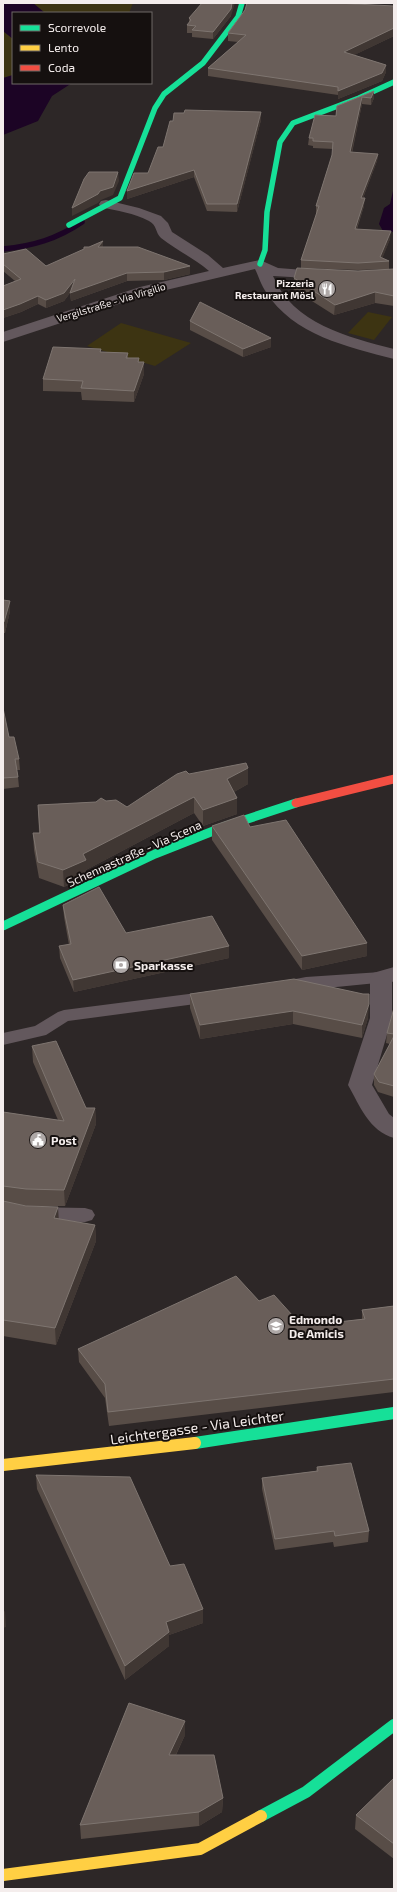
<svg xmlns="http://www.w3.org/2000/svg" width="397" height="1892" font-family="'Exo 2',sans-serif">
<rect width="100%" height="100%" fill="#2d2727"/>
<path fill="#3d3412" d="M33 3H133L129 13H45Z
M3 31 13 39V75L3 78Z
M368 312 392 317 374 340 348 333Z
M121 323 191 343 155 366 87 346Z"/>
<path fill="#1c0425" d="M3 3H33L45 13H13V39L3 31Z
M13 75V83H72L52 96 38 121 3 135V78Z
M393 191H394V232L383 231 379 224 384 208 390 204Z"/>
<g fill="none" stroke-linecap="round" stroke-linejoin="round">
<path stroke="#1c0425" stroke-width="5.5" d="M3 249C33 246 57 239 82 222"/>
<path fill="#63585d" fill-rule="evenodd" d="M381 972 387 974 390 978 387 982 286 992 280 990 277 986 280 982 306 977Z
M212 991 218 993 221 997 218 1001 68 1021 46 1035 3 1045V1033L35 1026 58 1012 64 1010Z
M3 1203 27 1207 85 1208 92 1210 95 1215 92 1220 85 1222 27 1221 3 1217Z"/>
<path fill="#63585d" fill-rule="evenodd" d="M106 200 139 208 161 216 168 223 172 232 208 255 223 268 260 260 278 268 330 272 332 275 330 278 325 279 273 276C293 324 348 337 394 349V359C348 347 293 335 266 292 261 285 259 277 255 269L149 294 3 342V332L140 287 209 271C194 258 176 250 161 238 155 232 157 225 149 221 134 213 117 211 101 207L99 204 101 201Z
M394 967V981L392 982V1018L372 1085 389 1114 394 1118V1138C369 1131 360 1106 348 1085L370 1018V978L373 973Z"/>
<path stroke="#16e098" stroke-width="5.5" d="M69 225 120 198 155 108 164 94 203 63 238 17 242 3
M260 264 265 250 267 212 280 142 293 123 359 98 394 82"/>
<path stroke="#16e098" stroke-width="9" d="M3 926 155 854 226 826 296 803"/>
<path stroke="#16e098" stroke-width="12" d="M195 1443 394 1413
M261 1816 306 1792 394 1725"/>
<path stroke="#ffcf43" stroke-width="12" d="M3 1465 195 1443
M3 1875 200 1849 261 1816"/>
<path stroke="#f24e42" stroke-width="9" d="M296 803 394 779"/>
</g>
<path fill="#584d47" d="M394 6V36L354 55 386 65V72L382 81 338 99V95L208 76V68L238 42 228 41V33L245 10Z
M231 16 213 39 192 37V33H187V25L189 23V18Z
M374 91V98L371 105 362 104 352 153 378 154 377 161 363 198 364 206 357 229 390 239 382 258 389 261V269L358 270 301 268V260L317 213H316V206L332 155 333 149 313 148V146L308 145 309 138 336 116 337 106Z
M261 120 237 212 207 211 194 177 127 199V191L148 173 163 147Z
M103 247 190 266V274L164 280 127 281 71 301 70 293 64 301 46 308 38 304 21 312 3 318V286L15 281 3 271V254L46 266Z
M394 269V306L375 303 334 315 293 289 294 278 358 271Z
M190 321 271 347 243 357 190 330Z
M101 349V352L128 353V358L139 362H144V374L134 402 82 400 81 392 43 391V379Z
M3 600 10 601V611L5 633H3Z
M3 708 9 737 19 759 20 770H17L18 777 19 787 3 789Z
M189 774 248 784 234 792 237 798V814L203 826 194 813 86 870V876L64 887 39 878 34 850 33 833H39L38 805 96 802 106 801 127 807Z
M212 826 250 827 367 943V956L302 970 212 840Z
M63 905 126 933 229 946V958L74 992 60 958 59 946 69 945 64 917Z
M190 994 368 1018 362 1038 293 1024 200 1039 190 1008Z
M394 999V1097L378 1092 374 1085V1074L390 1044 386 1043 387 1033 393 1010Z
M32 1046 86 1108H95L96 1124 65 1206H27L3 1202 59 1219 95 1225 96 1241 56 1345 3 1336V1112L58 1120 33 1062Z
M259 1301 302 1326 362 1319V1310L394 1306V1392L109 1426 105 1398 79 1362 78 1349Z
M317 1467 369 1531 368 1542 334 1547 333 1542 275 1550 262 1489V1478L316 1471Z
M36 1475 170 1566 203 1609V1623L169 1635V1646L125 1680 37 1489Z
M185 1735 176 1755 223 1798 222 1812 199 1826 81 1839 80 1825Z
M394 1778V1859L355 1829 356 1815Z"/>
<path fill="#403733" d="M232 3H235L231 16 213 39V32Z
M394 28V36L344 60V52Z
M386 65V72L382 81 338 99V91Z
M374 91V98L371 105V98Z
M362 97V104L350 160V152Z
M261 112V120L237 212V204Z
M378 154 377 161 360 206 361 198Z
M194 170V177L127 199V191Z
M118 172 119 181 113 195 101 200 98 203 72 216V208Z
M365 198 364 206 354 236 355 229Z
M391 231 390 239 381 262 380 257Z
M103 241V249L98 247Z
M190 266V274L164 280V272Z
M127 273V281L71 301 70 293 64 301 46 308V300L75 279Z
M375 292V303L334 315 335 305Z
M38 296V304L21 312 3 318V310Z
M271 338V347L243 357V349Z
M144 362V374L134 402V391Z
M10 601V611L5 633 4 622Z
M248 768V784L227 796V779Z
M194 797V813L86 870V876L64 887 63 870 83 854Z
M237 798V814L203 826V810Z
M367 943V956L302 970V956Z
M229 946V958L74 992 73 980Z
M369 1004 368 1018 362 1038V1025Z
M293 1011V1024L200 1039V1025Z
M95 1108 96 1124 65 1206 64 1190Z
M58 1207 59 1223 54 1218Z
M95 1225 96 1241 56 1345 55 1328Z
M203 1609V1623L169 1635V1646L125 1680V1666L166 1622Z
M5 1611 6 1627 3 1628V1612Z
M185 1721V1735L169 1769V1755Z
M223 1798 222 1812 199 1826V1812Z"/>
<path fill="#695e59" stroke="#7e7570" d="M202 3H232L231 9 213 32 192 30 196 26 187 25 191 20 189 18Z
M247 3H336L394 6V28L344 52 386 65 382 73 338 91V87L208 68 246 35 228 33 245 10Z
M374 91 371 98 362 97 350 152 378 154 361 198H365L355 229 391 231 380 257 389 261 358 263 301 260 319 206H316L332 155 333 142 313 141V138H309L315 115 336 116 337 106Z
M185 110 261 112 237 204H207L194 170 127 191 134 173H148L158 147H163L170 121H173L174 113H184Z
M89 172H118L113 187 100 191 98 194 72 208 84 179Z
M103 241 98 247H138L190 266 164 272 127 273 70 293 75 279 64 293 46 300 38 296 20 304 3 310V286L21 279 3 264V254L26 249 46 266 84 249V247H89Z
M297 268 358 271 394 269V296L375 292 335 305 294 278Z
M200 302 271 338 243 349 190 321Z
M53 347 101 349 100 352 128 353 126 358H139L138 362H144L134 391 81 388 83 381 43 379Z
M3 600 10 601 4 622H3Z
M3 708 9 737H14L19 759H15L18 777 3 778Z
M246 763 248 768 227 779 237 798 203 810 194 797 83 854 86 860 63 870 38 862 33 833H40L38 805 96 802 101 798 106 801 116 800 127 807 177 774 186 771 189 774Z
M244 815 250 827 286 820 367 943 302 956 212 826Z
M99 887 126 933 212 916 229 946 73 980 59 946 71 944 63 905Z
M294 979 363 994H369V1004L362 1025 293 1011 200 1025 190 994Z
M394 1008V1034L387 1033Z
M394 1036V1086L379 1082 374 1074Z
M56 1041 86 1108H95L64 1190 26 1189 3 1186V1112L64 1121 32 1046Z
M3 1201 26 1206 58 1207 54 1218 95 1225 55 1328 3 1320Z
M236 1276 259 1301 274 1295 302 1326 365 1319 362 1310 394 1306V1379L108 1412 105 1384 78 1349Z
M351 1463 369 1531 335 1536 334 1531 275 1539 262 1478 318 1471 317 1467Z
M36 1475 130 1477 170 1566 184 1564 203 1609 166 1622 169 1632 125 1666Z
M129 1703 185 1721 169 1755H214L223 1798 199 1812 80 1825Z
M394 1778V1844L356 1815Z"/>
<defs>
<g id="restaurant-disc" transform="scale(0.9)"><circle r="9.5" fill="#aea8a7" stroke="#15100f"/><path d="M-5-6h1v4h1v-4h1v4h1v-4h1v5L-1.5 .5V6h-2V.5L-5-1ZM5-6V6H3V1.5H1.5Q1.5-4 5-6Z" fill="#fff"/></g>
<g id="bank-disc" transform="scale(0.9)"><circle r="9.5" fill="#aea8a7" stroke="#15100f"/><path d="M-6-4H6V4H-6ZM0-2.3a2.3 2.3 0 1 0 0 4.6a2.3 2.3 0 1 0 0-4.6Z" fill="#fff"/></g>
<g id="civic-disc" transform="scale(0.9)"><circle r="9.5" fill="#aea8a7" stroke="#15100f"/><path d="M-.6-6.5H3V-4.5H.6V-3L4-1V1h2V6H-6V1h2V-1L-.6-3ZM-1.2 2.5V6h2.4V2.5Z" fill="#fff"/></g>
<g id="school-disc" transform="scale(0.9)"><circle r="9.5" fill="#aea8a7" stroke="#15100f"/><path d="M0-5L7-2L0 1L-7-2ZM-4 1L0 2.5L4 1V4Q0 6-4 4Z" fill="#fff"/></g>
</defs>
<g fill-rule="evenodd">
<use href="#restaurant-disc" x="327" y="289"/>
<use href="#bank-disc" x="121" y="965"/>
<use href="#civic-disc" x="38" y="1140"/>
<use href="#school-disc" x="276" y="1326"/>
</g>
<g text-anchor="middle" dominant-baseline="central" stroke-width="4" stroke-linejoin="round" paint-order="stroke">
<g font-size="10" font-weight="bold" fill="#f4edec" stroke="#15100f" text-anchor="end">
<text x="314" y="283">Pizzeria<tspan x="314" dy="12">Restaurant Mösl</tspan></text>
</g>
<g font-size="10" fill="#f4edec" stroke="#15100f">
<text transform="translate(111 302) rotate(-17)">Vergilstraße - Via Virgilio</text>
</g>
<g font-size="12" fill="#f4edec" stroke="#15100f">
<text transform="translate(134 853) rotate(-24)">Schennastraße - Via Scena</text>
</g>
<g font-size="12" font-weight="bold" fill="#f4edec" stroke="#15100f" text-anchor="start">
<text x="134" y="965">Sparkasse</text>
<text x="51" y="1140">Post</text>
<text x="289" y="1319">Edmondo<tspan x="289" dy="14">De Amicis</tspan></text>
</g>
<g font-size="14" fill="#f4edec" stroke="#15100f">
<text transform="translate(197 1427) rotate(-8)">Leichtergasse - Via Leichter</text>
</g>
</g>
<rect width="397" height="1892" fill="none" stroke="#f4edec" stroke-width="8"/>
<rect x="12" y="12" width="140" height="72" fill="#15100f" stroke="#6e6867"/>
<rect x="20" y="25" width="20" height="6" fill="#16e098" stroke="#6e6867"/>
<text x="48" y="32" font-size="12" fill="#f4edec">Scorrevole</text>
<rect x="20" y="45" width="20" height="6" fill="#ffcf43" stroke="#6e6867"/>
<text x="48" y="52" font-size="12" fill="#f4edec">Lento</text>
<rect x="20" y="65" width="20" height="6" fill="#f24e42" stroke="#6e6867"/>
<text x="48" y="72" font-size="12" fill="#f4edec">Coda</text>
</svg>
